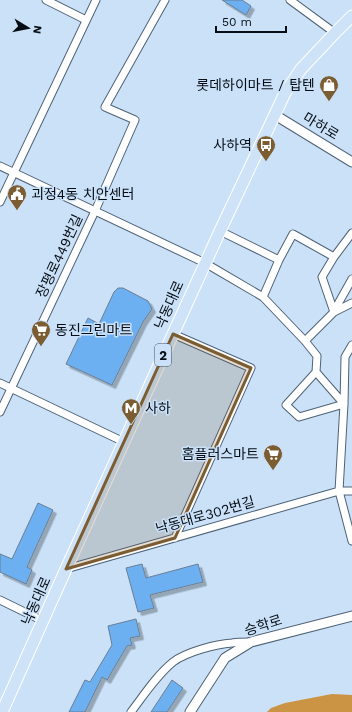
<svg xmlns="http://www.w3.org/2000/svg" width="352" height="712" font-family="'Work Sans','Noto Sans KR',sans-serif">
<defs>
<filter id="shadow"><feDropShadow dx="3.5" dy="3.5" stdDeviation="0" flood-color="#0004"/></filter>
</defs>
<rect width="100%" height="100%" fill="#cae1f8"/>
<path fill="#cb9444" d="M332 694 352 695V712H267L271 708 285 703Z"/>
<path fill="#6db0f1" stroke="#6a7e93" filter="url(#shadow)" d="M222 0H242L251 6 246 15Z
M118 288H123L148 301 152 309 143 322 112 385 66 364 88 318 99 324 114 292Z
M38 503 53 510 27 567 32 570 26 584 0 572V554L12 559Z
M142 564 146 578 198 564 203 582 150 595 154 608 138 612 126 568Z
M136 619 140 636 130 638 132 645 127 646 107 680 102 677 85 712H69L85 680 90 682 112 645 108 626Z
M172 680 183 688 167 712H151Z"/>
<g fill="none" stroke-linecap="round" stroke-linejoin="round">
<g stroke="#4e6276" stroke-width="9">
<path id="minor" d="M46 0 86 20
M290 0 335 33
M0 166 205 263 263 297 305 341 317 356 316 372 344 404 299 417 286 405 316 372
M0 202 96 0
M220 231 279 260
M263 297 279 260 293 234 334 257
M334 311 352 279
M334 312 322 277 334 257 352 233
M173 334 251 368 175 538
M305 341 334 312 352 303
M352 345 345 357 344 404 339 491 352 541
M0 383 124 442
M0 412 95 211 135 120 105 107 165 0
M66 569 339 491H352
M0 600 43 621
M131 712C144 695 156 676 173 662 186 652 216 644 232 643 238 642 244 642 250 642"/>
</g>
<g stroke="#4e6276" stroke-width="11">
<path id="tertiary" d="M275 115 352 162
M190 712 225 658 251 642 352 616"/>
</g>
<g stroke="#fff" stroke-width="13">
<path id="primary" d="M2 712 66 569 220 231 285 93 301 69 335 33 352 16"/>
</g>
<use href="#minor" stroke="#fff" stroke-width="7"/>
<use href="#tertiary" stroke="#fff" stroke-width="9"/>
<use href="#primary" stroke="#cee3f8" stroke-width="11"/>
</g>
<path fill="#7c5c31" fill-opacity="0.2" stroke="#7c5c31" stroke-width="3" stroke-linejoin="round" d="M173 334 251 368 175 538 66 569Z"/>
<defs>
<g id="shop-pin" transform="scale(1)"><path d="M0 17L-7.5 6A9.5 9.5 0 1 1 7.5 6Z" fill="#7c5c31" stroke="#cae1f8"/><path d="M-5-2.5h2.3a2.7 3.5 0 0 1 5.4 0H5L5.5 6h-11ZM-1.5-2.5h3a1.5 2.3 0 0 0-3 0Z" fill="#fff"/></g>
<g id="bus-pin" transform="scale(1)"><path d="M0 17L-7.5 6A9.5 9.5 0 1 1 7.5 6Z" fill="#7c5c31" stroke="#cae1f8"/><path d="M-5-6H5V4H4V6H2V4H-2V6H-4V4H-5ZM-3.5-4V0h7V-4ZM-3.5 1.2v1.5H-2V1.2ZM2 1.2v1.5H3.5V1.2Z" fill="#fff"/></g>
<g id="civic-pin" transform="scale(1)"><path d="M0 17L-7.5 6A9.5 9.5 0 1 1 7.5 6Z" fill="#7c5c31" stroke="#cae1f8"/><path d="M-.6-6.5H3V-4.5H.6V-3L4-1V1h2V6H-6V1h2V-1L-.6-3ZM-1.2 2.5V6h2.4V2.5Z" fill="#fff"/></g>
<g id="supermarket-pin" transform="scale(1)"><path d="M0 17L-7.5 6A9.5 9.5 0 1 1 7.5 6Z" fill="#7c5c31" stroke="#cae1f8"/><path d="M-6-5.5h2.5l.6 2H6L4.5 2H-2.5L-4.4-4H-6ZM-1.5 3.2a1.3 1.3 0 1 0 .1 0ZM3 3.2a1.3 1.3 0 1 0 .1 0Z" fill="#fff"/></g>
<g id="metro-pin" transform="scale(1)"><path d="M0 17L-7.5 6A9.5 9.5 0 1 1 7.5 6Z" fill="#7c5c31" stroke="#cae1f8"/><path d="M-5.5 5V-5H-3L0 0L3-5H5.5V5H3V-.5L0 4L-3-.5V5Z" fill="#fff"/></g>
</defs>
<g fill-rule="evenodd">
<use href="#shop-pin" x="329" y="85"/>
<use href="#bus-pin" x="266" y="145"/>
<use href="#civic-pin" x="17" y="194"/>
<use href="#supermarket-pin" x="41" y="330"/>
<use href="#metro-pin" x="131" y="408"/>
<use href="#supermarket-pin" x="273" y="454"/>
</g>
<g text-anchor="middle" dominant-baseline="central" stroke-width="3" stroke-linejoin="round" paint-order="stroke">
<rect fill="#cae1f8" stroke="#414d59" stroke-width="1" x="155" y="344" width="16" height="22" rx="3"/>
<g font-size="13" font-weight="bold" fill="#060d15">
<text x="163" y="355">2</text>
</g>
<g font-size="14" fill="#060d15" stroke="#cae1f8" text-anchor="end">
<text x="315" y="85">롯데하이마트 / 탑텐</text>
<text x="252" y="145">사하역</text>
<text x="31" y="194" text-anchor="start">괴정4동 치안센터</text>
<text x="55" y="330" text-anchor="start">동진그린마트</text>
<text x="145" y="408" text-anchor="start">사하</text>
<text x="259" y="454">홈플러스마트</text>
</g>
<g font-size="14" fill="#060d15" stroke="#cae1f8">
<text transform="translate(321 126) rotate(31)">마하로</text>
<text transform="translate(59 256) rotate(-65)">장평로449번길</text>
<text transform="translate(169 305) rotate(-66)">낙동대로</text>
<text transform="translate(205 515) rotate(-16)">낙동대로302번길</text>
<text transform="translate(36 601) rotate(-66)">낙동대로</text>
<text transform="translate(263 625) rotate(-18)">승학로</text>
</g>
</g>
<g transform="translate(28 28) rotate(100)" stroke="#cae1f8" stroke-width="3" paint-order="stroke">
<path d="M0-3L7 15L0 10L-7 15Z" fill="#060d15"/>
<text y="-6" font-size="11" font-weight="bold" text-anchor="middle" fill="#060d15">N</text>
</g>
<path d="M216 26v6h70v-6" fill="none" stroke="#060d15" stroke-width="2"/>
<text x="222" y="26" font-size="12" fill="#060d15" stroke="#cae1f8" stroke-width="3" paint-order="stroke">50 m</text>
</svg>
